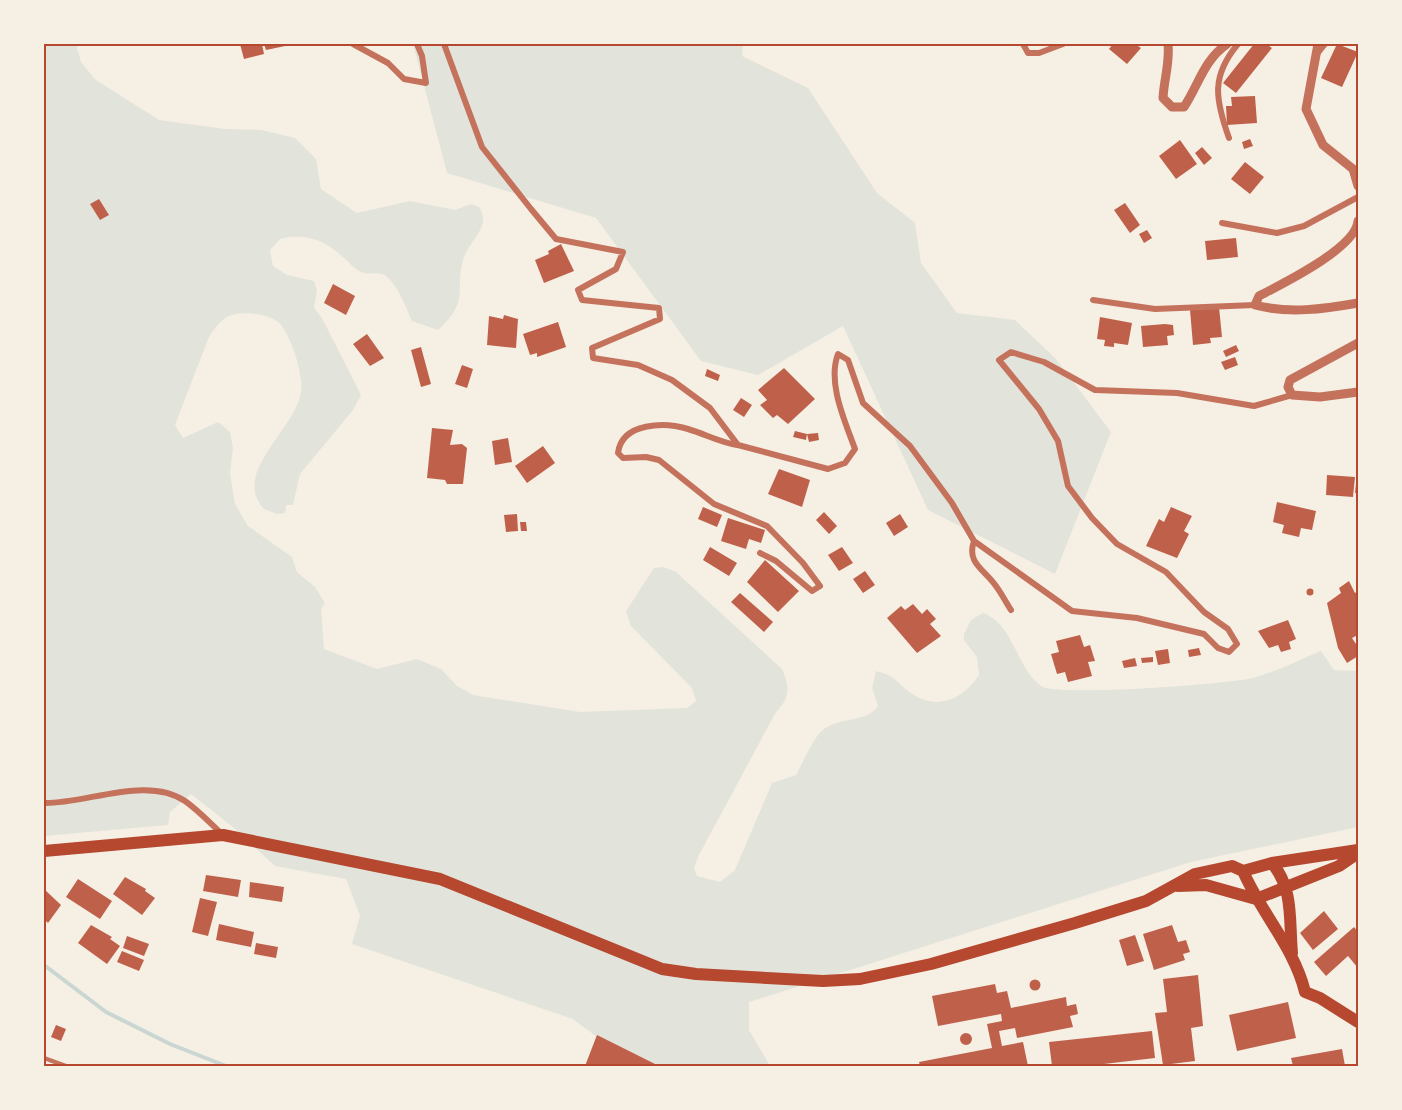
<svg xmlns="http://www.w3.org/2000/svg" width="1402" height="1110" font-family="Karla,sans-serif">
<rect width="100%" height="100%" fill="#f6efe4"/>
<path fill="#e2e4dc" d="M44 44H76L81 62 96 80 159 120 225 129 261 130 295 138 316 159 321 189 357 213 410 201 455 210 471 204 479 207C492 226 470 240 464 257 453 291 472 299 438 330L412 321C405 306 400 289 387 277 380 270 369 276 361 272 354 269 348 261 343 257 323 239 305 233 280 239L270 250 273 266 287 275 314 281 317 290 314 308 322 318 361 395 353 410 300 474 293 505H286L285 513 277 514 264 509C227 469 309 422 301 380 299 363 291 337 280 324 271 313 239 310 227 317 219 322 214 329 209 337L175 425 183 438 218 422 230 432 233 448 230 473 235 504 248 526 292 557 297 572 315 587 325 603 321 609 324 649 377 669 417 659 441 669 457 686 473 695 580 712 687 708 696 701 692 688 631 626 626 611 654 568 663 567 676 572 782 669C790 687 790 698 776 712L699 855 694 868 697 876 720 882 735 870 772 783 796 775C803 763 813 737 823 730 840 716 865 724 878 706L872 688 876 671C899 677 895 682 911 693 938 712 964 698 979 675L977 657 964 640V634L971 620 983 613C1014 624 1016 668 1041 686 1055 697 1229 684 1253 678 1276 672 1299 660 1321 651L1334 670 1358 671V827L1191 862 749 1002V1030L770 1066H614L609 1046 573 1019 352 944 360 916 346 879 275 866 234 828 191 794 170 812 168 825 44 836Z
M413 44H743L742 56 808 88 877 193 915 223 921 263 957 313 1015 320 1056 359 1111 432 1055 574 928 510 843 326 758 375 701 361 596 218 447 173Z"/>
<g fill="none" stroke-linecap="round" stroke-linejoin="round">
<path stroke="#c9d6d2" stroke-width="4" d="M44 965 106 1012 170 1044 226 1066"/>
</g>
<path fill="#bf614a" d="M240 44H262L264 54 244 59Z
M264 44H290V45L266 50Z
M1113 44H1135L1141 48 1127 64 1109 49Z
M1254 44H1266L1272 48 1236 93 1223 83Z
M1337 44 1358 52 1342 87 1321 78Z
M1255 96 1257 123 1227 125 1226 106H1232L1231 97Z
M1250 139 1253 146 1244 149 1242 142Z
M1180 140 1197 164 1176 179 1159 156Z
M1202 147 1212 158 1204 165 1195 153Z
M1245 162 1264 177 1250 194 1231 179Z
M99 199 109 215 100 220 90 204Z
M1125 203 1140 225 1130 233 1114 210Z
M1147 230 1152 238 1144 243 1139 234Z
M1236 238 1238 257 1207 260 1205 241Z
M561 244 574 271 544 283 535 260 549 254 548 251Z
M333 284 355 296 346 315 324 303Z
M1219 307 1222 337 1210 338 1211 343 1193 345 1190 310Z
M504 315 518 319 516 348 487 345 489 316 503 319Z
M1100 317 1132 323 1128 345 1114 343V347L1104 346 1105 340 1097 339Z
M558 322 566 347 537 357V353L530 355 523 334Z
M1165 324 1173 325 1174 335 1167 336 1168 345 1143 347 1141 326Z
M367 334 384 358 370 366 353 344Z
M1236 345 1239 351 1226 357 1223 351Z
M421 347 431 384 421 387 411 350Z
M1235 357 1238 365 1225 370 1221 362Z
M462 365 473 369 467 388 455 384Z
M784 368 815 399 788 424 777 415 773 418 760 405 767 400 758 390Z
M707 369 720 375 718 381 705 376Z
M741 398 752 405 744 417 733 410Z
M432 428 453 430 450 445 462 444 467 448 463 484H447L445 480 427 478Z
M795 431 807 434 818 433 819 440 809 442 807 434 806 440 793 437Z
M508 438 512 462 495 465 492 441Z
M543 446 555 463 527 483 515 466Z
M779 469 810 480 802 507 768 494Z
M1357 474H1358V493H1355Z
M1327 475 1355 477 1353 497 1326 495Z
M1277 502 1316 511 1312 530 1301 528 1299 537 1282 533 1284 525 1273 522Z
M703 507 722 515 717 527 698 519Z
M1171 507 1192 516 1184 531 1189 534 1177 558 1146 546 1159 519 1164 522Z
M824 512 837 526 829 534 816 520Z
M517 514 518 531 506 532 504 515Z
M900 514 908 527 894 536 886 523Z
M728 518 765 530 761 543 749 539 746 549 721 541Z
M520 522H526L527 531H521Z
M710 547 737 563 729 576 703 560Z
M842 547 853 563 839 571 828 555Z
M765 560 799 591 778 612 747 582Z
M865 571 875 585 863 593 853 579Z
M1349 581 1355 593 1358 591V635L1352 638 1358 647V656L1347 663 1338 648 1327 603 1341 593 1339 588Z
M1306.5 592a3.5 3.5 0 1 1 7 0a3.5 3.5 0 1 1-7 0Z
M740 593 773 622 764 632 731 602Z
M913 604 922 614 927 609 936 619 930 624 941 636 917 653 887 618 901 606 905 610Z
M1288 620 1296 639 1289 642 1291 649 1281 652 1278 645 1269 648 1258 631Z
M1080 635 1084 647 1090 645 1095 661 1088 662 1092 676 1068 682 1065 672 1057 674 1051 654 1059 652 1056 641Z
M1199 648 1201 655 1189 657 1188 650Z
M1168 649 1170 663 1158 665 1155 651Z
M1153 657V662L1142 663 1141 658Z
M1135 658 1137 666 1124 668 1122 661Z
M206 875 241 880 238 897 203 891Z
M125 877 146 889 145 891 155 898 142 915 113 894Z
M78 879 112 901 100 919 66 897Z
M250 882 284 887 282 902 249 897Z
M44 889 61 905 48 923 44 919Z
M200 898 217 902 208 936 192 932Z
M1324 911 1338 929 1313 950 1300 933Z
M219 924 254 932 251 947 216 940Z
M91 925 112 937 110 939 120 946 107 964 78 943Z
M1172 925 1178 942 1186 940 1190 952 1183 954 1185 960 1154 970 1143 934Z
M1354 927 1358 932V968L1348 956 1326 976 1314 962Z
M1135 935 1144 961 1127 966 1119 940Z
M127 936 149 944 144 956 123 948Z
M256 943 278 947 276 958 254 954Z
M122 951 144 960 139 971 117 962Z
M1198 975 1203 1026 1191 1028 1195 1061 1163 1065 1155 1013 1167 1012 1163 979Z
M1029.5 985a5.5 5.5 0 1 1 11 0a5.5 5.5 0 1 1-11 0Z
M995 984 997 993 1007 991 1011 1008 1066 997 1067 1006 1076 1004 1078 1014 1070 1016 1073 1027 1017 1038 1015 1028 999 1031 1002 1046 1023 1042 1028 1066H920L919 1062 992 1048 987 1024 1002 1021 1001 1014 938 1026 932 996Z
M1288 1002 1296 1038 1237 1051 1229 1015Z
M56 1025 66 1029 61 1041 51 1037Z
M1152 1031 1155 1058 1087 1066H1052L1049 1042Z
M960 1039a6 6 0 1 1 12 0a6 6 0 1 1-12 0Z
M597 1035 659 1066H585Z
M1342 1049 1345 1066H1293L1291 1058Z"/>
<g fill="none" stroke-linecap="round" stroke-linejoin="round">
<path stroke="#c5725c" stroke-width="4" d="M44 1058 66 1066"/>
<path stroke="#c5725c" stroke-width="6" d="M353 44 388 63 404 79 426 83 422 56 417 44
M444 44 482 147 531 209 556 239 623 252 616 269 578 290 582 300 659 308 660 319 592 348 593 358 638 365 672 380 710 408 738 445 828 469 845 463 855 449C845 421 827 383 838 354L848 360 863 403 910 446 952 503 974 541 1072 611 1137 618 1204 634 1218 648 1229 652 1237 644 1228 629 1204 612 1166 572 1117 544 1092 518 1068 486 1058 441 1039 409 999 360 1011 352 1044 362 1095 390 1177 393 1254 406 1292 395
M1023 44 1028 53H1039L1063 44
M1317 54 1325 44
M1229 138C1215 99 1211 76 1238 44
M1222 223 1277 233 1304 226 1358 197
M1093 300 1155 309 1255 305
M737 445C719 442 705 434 688 429 665 422 622 422 618 453L623 458 646 457 659 460 714 504 767 526 803 563 820 586 812 591 776 561 760 553
M974 541C967 561 981 568 992 581 1000 590 1005 601 1011 610
M44 803C86 804 147 775 185 801 198 810 211 824 223 835"/>
<path stroke="#c5725c" stroke-width="9" d="M1168 44C1170 63 1164 79 1163 98L1172 107H1184C1199 84 1204 60 1227 44
M1318 44 1306 109 1323 145 1353 169 1358 186
M1358 221C1356 248 1282 284 1259 296L1255 305C1289 314 1324 309 1358 303
M1358 343 1290 380 1288 387 1292 395 1320 397 1358 392"/>
<path stroke="#b5482f" stroke-width="12" d="M44 851 223 835 440 879 662 969 696 974 823 981 860 979 931 964 1075 923 1146 901 1195 874 1232 866 1243 871
M1272 863C1294 889 1289 921 1292 953
M1243 871C1261 913 1294 947 1305 992L1320 998 1358 1022
M1243 871 1272 863 1358 850
M1178 886 1206 885 1256 899 1339 866 1358 853"/>
</g>
<rect width="1402" height="1110" fill="none" stroke="#f6efe4" stroke-width="90"/>
<rect x="45" y="45" width="1312" height="1020" fill="none" stroke="#b5482f" stroke-width="2"/>
</svg>
